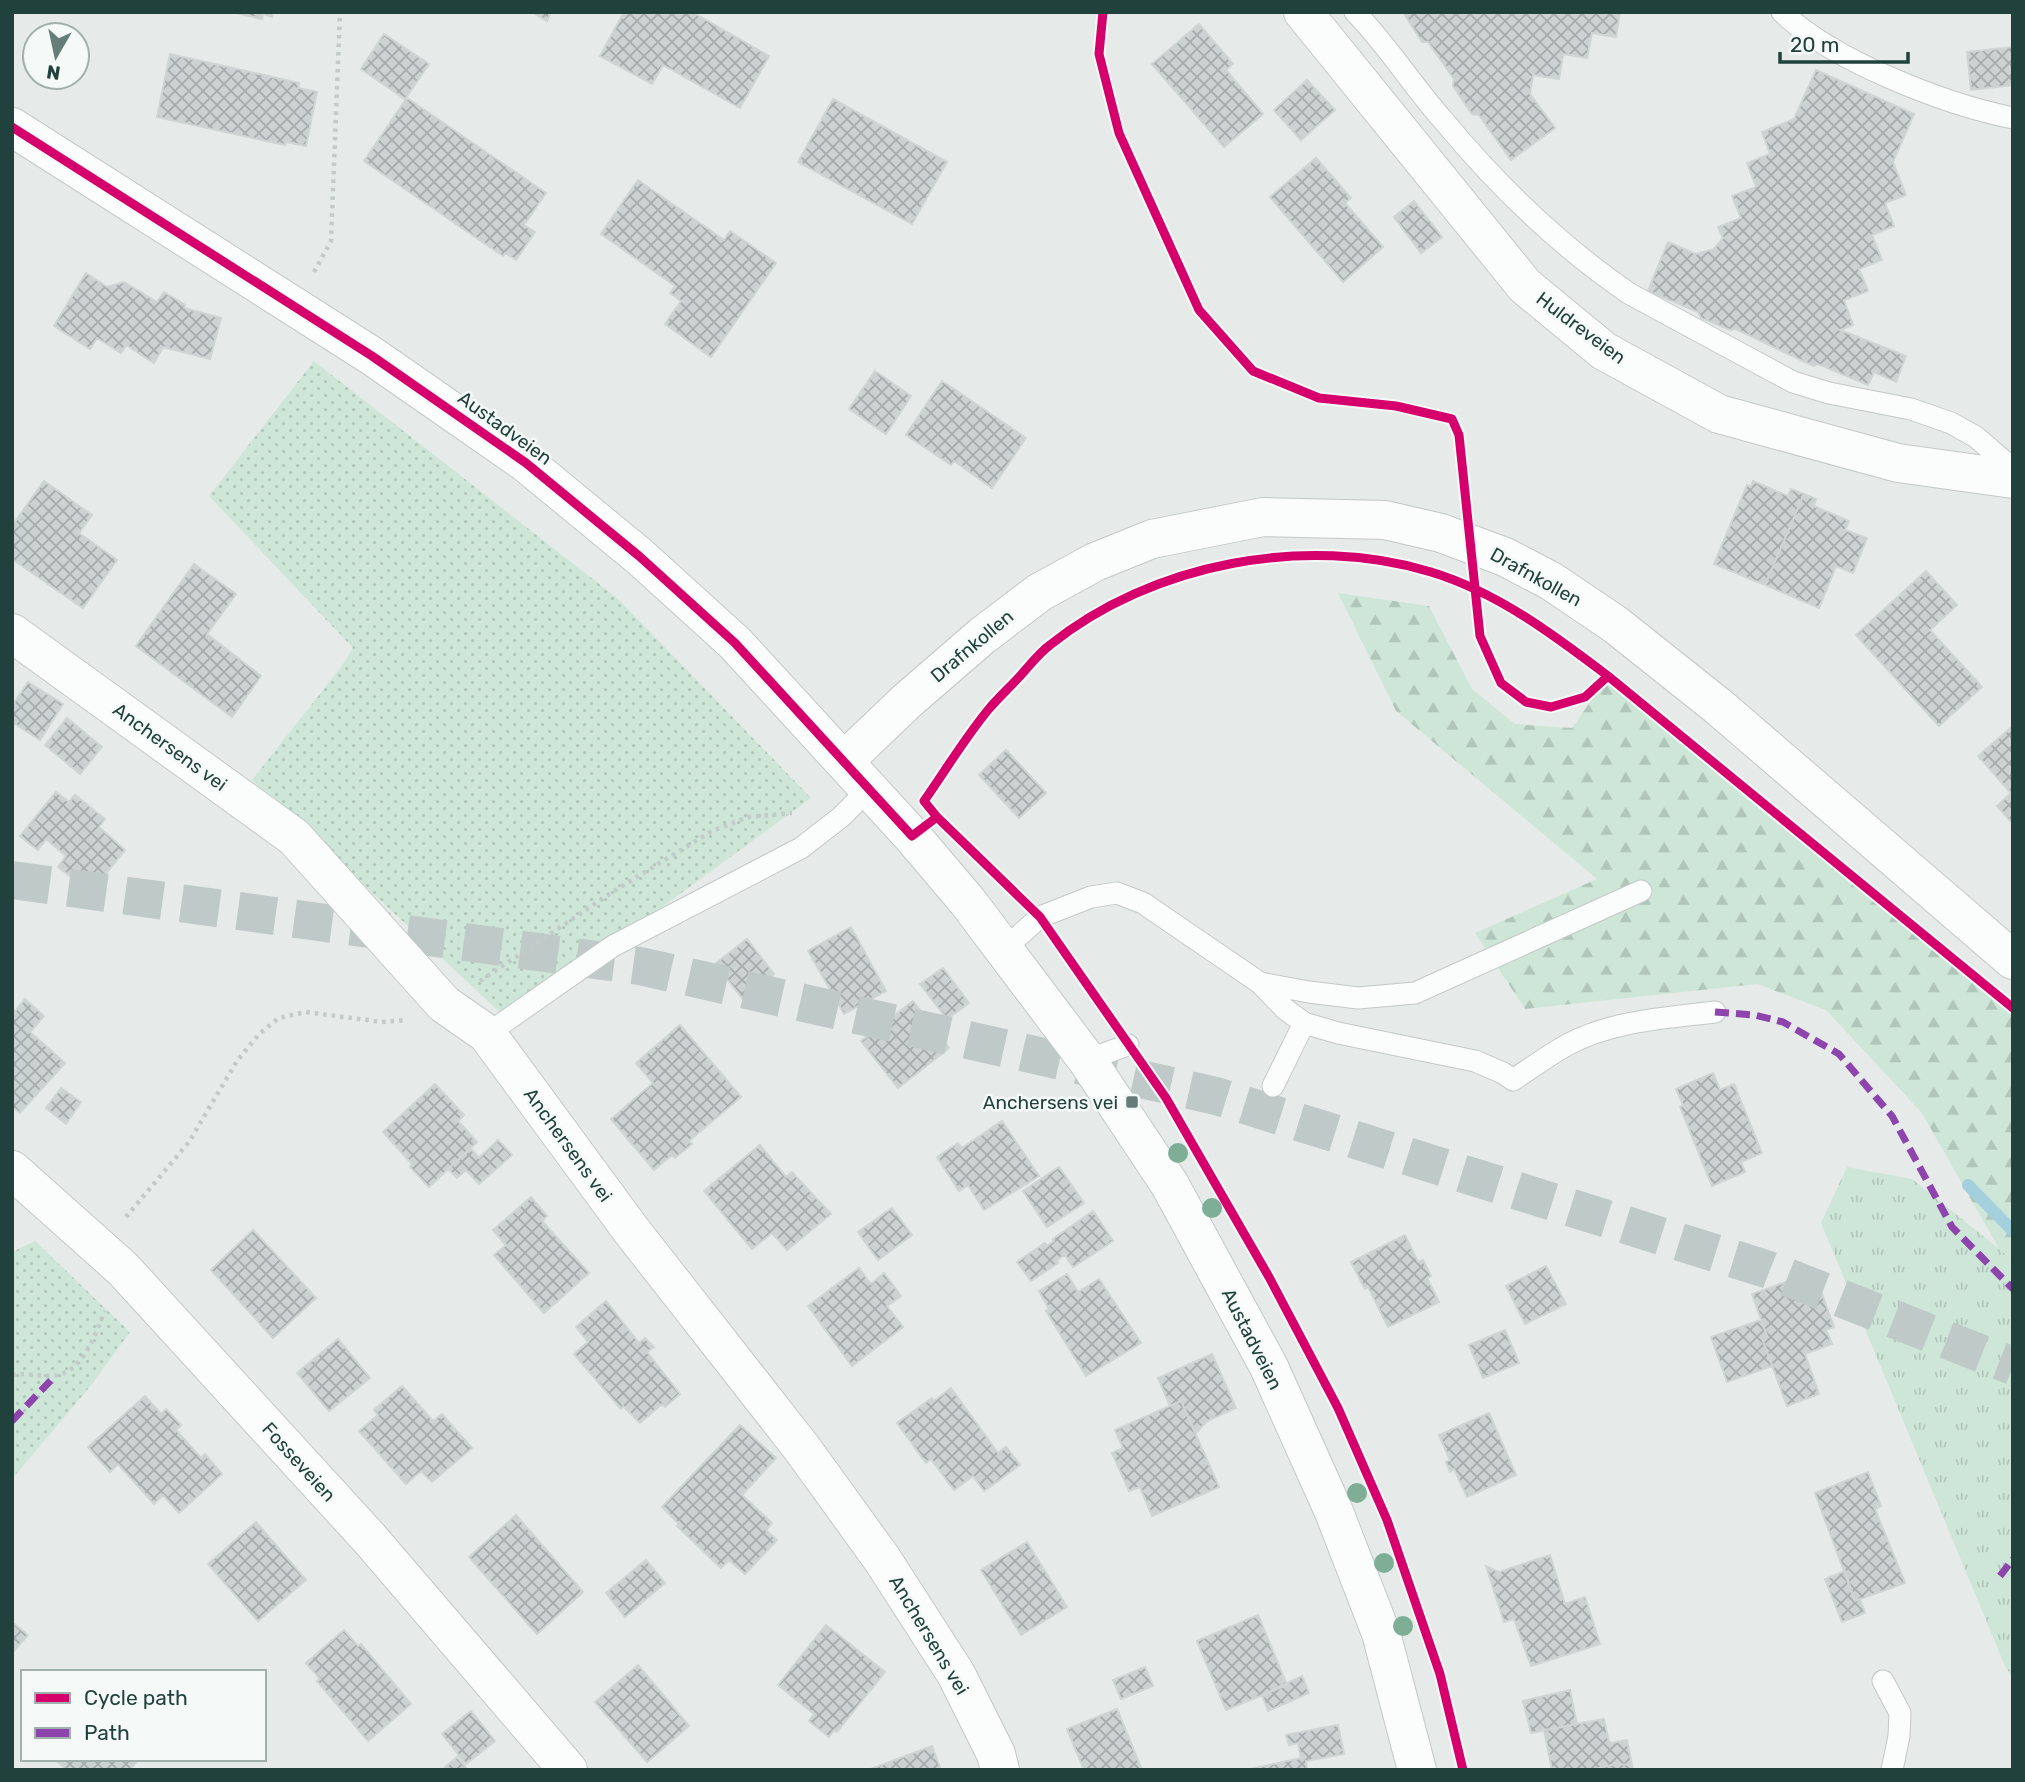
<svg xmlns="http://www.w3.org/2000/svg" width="2025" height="1782" font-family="Rubik,sans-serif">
<defs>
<pattern id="grass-tufts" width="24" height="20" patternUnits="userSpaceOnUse" patternTransform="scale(1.75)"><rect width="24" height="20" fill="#cee6d8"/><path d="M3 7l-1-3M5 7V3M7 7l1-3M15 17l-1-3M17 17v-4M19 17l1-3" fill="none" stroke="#b1c6ba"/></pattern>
<pattern id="forest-firs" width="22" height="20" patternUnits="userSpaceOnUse" patternTransform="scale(1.75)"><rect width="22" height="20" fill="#cee6d8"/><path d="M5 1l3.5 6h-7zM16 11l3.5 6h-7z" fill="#b1c6ba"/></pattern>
<pattern id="park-dots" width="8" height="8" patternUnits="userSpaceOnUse" patternTransform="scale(1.75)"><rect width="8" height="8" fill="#cee6d8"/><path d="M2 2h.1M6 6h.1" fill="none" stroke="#b1c6ba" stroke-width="1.8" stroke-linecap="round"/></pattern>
<pattern id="building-cross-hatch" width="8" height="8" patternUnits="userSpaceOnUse" patternTransform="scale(1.75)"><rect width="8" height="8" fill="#ccd2d1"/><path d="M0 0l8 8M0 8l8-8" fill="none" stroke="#a5acab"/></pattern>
</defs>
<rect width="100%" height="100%" fill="#e6ebea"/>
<path fill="url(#grass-tufts)" d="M1847 1167 1912 1179 2013 1260V1678L2005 1666 1821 1223Z"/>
<path fill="url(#forest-firs)" d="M1338 593 1429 606 1472 689 1515 724 1572 728 1608 676 2013 1016V1260L1999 1249 1922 1113 1826 1010 1757 984 1525 1009 1475 933 1597 879 1396 711Z"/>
<path fill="url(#park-dots)" d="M314 361 617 598 811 798 508 1020 252 780 341 667 353 648 209 496Z
M35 1241 130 1332 88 1389 12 1479V1252Z"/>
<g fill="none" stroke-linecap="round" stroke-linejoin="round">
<path stroke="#a4cfdd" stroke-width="12" d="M1968 1185 2013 1231"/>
</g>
<path fill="url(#building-cross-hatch)" stroke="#ced5d3" stroke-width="2" d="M232 12H273L272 17 263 14 262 19Z
M532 12H551L547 21Z
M624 12H692L769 56 740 108 663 65 652 84 600 56Z
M1403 12H1620L1616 37 1592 33 1587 58 1563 54 1559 79 1533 75 1530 94 1555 128 1511 160 1479 115 1472 114 1453 86 1454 79 1428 42H1422Z
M1199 24 1233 64 1226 70 1263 114 1224 147 1152 64Z
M384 34 429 64 405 99 361 69Z
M2013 47V85L1971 90 1967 52Z
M170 54 299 83 298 88 317 92 306 146 286 142 285 145 157 117Z
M1816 70 1914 114 1893 162 1906 195 1885 203 1894 226 1872 235 1882 260 1859 269 1868 291 1844 300 1853 325 1840 330 1906 356 1896 382 1874 372 1868 385 1818 364 1813 366 1736 329 1730 330 1701 318 1698 312 1648 291 1668 242 1696 254 1714 249 1723 238 1718 227 1741 218 1732 196 1756 187 1747 163 1770 154 1762 132 1794 119Z
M1307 80 1335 110 1301 140 1274 110Z
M407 98 546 193 524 225 535 232 516 260 505 253 503 256 364 161Z
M833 99 947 162 912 224 798 162Z
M1316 158 1351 198 1345 203 1383 247 1343 282 1270 197Z
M638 180 724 240 730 231 776 263 711 357 665 324 681 301 670 293 675 286 601 234Z
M1414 201 1442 237 1421 253 1394 217Z
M86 273 107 287 124 282 157 302 164 292 185 305 184 308 221 318 210 359 163 347 154 363 126 345 121 353 97 338 90 349 54 326Z
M875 371 911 396 886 434 849 409Z
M942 381 1026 438 992 488 954 461 951 465 906 435Z
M44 481 92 515 79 533 117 560 83 608 12 559V526Z
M1753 481 1788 496 1791 489 1804 494 1765 585 1714 564 1747 485 1751 487Z
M1804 494 1816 499 1814 506 1849 521 1845 530 1867 538 1853 573 1836 566 1819 608 1765 585Z
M194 564 236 594 207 634 261 676 232 717 136 646Z
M1926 571 1957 605 1930 630 1982 687 1939 726 1856 635Z
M28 682 63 704 40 740 12 722V706Z
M67 718 102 747 80 774 45 745Z
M2013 726V824L1997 806 2011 793 1978 756Z
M1006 750 1046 793 1019 818 979 775Z
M56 792 69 802 75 795 105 819 99 827 125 850 91 892 58 867 66 856 46 839 38 850 20 836Z
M851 927 886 991 844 1014 808 951Z
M747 939 774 974 743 999 715 964Z
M943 968 969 1003 947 1019 920 984Z
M25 999 44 1016 30 1032 65 1063 20 1113 12 1107 14 1085 12 1083V1015Z
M913 1001 949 1048 898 1088 861 1041Z
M680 1025 741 1097 689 1141 692 1144 675 1158 672 1155 654 1170 611 1119 653 1083 636 1063Z
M1713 1073 1720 1090 1734 1084 1762 1153 1741 1162 1745 1172 1712 1186 1680 1107 1683 1105 1676 1089Z
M435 1084 464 1115 458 1121 477 1142 429 1187 410 1167 412 1164 383 1132Z
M61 1088 81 1102 66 1124 46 1108Z
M1002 1121 1039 1176 984 1210 968 1185 959 1191 937 1157 958 1143 962 1148Z
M498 1140 512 1155 479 1184 466 1170 457 1178 448 1169 471 1149 479 1158Z
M760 1145 786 1177 792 1172 831 1214 787 1250 772 1233 752 1249 704 1191Z
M1059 1167 1084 1203 1047 1227 1023 1191Z
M531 1197 547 1216 542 1221 589 1273 544 1313 494 1255 506 1245 493 1230Z
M892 1208 912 1235 878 1260 858 1232Z
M1093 1211 1113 1241 1073 1267 1065 1255 1057 1260 1058 1263 1031 1281 1017 1262 1045 1243 1047 1246 1054 1241 1053 1239Z
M253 1230 316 1298 273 1338 211 1270Z
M1405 1235 1418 1262 1423 1260 1431 1276 1427 1278 1439 1302 1388 1327 1368 1287 1365 1289 1351 1262Z
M1546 1266 1566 1304 1525 1324 1506 1286Z
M859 1268 871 1284 884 1273 901 1296 887 1306 903 1327 852 1366 808 1306Z
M1814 1272 1834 1327 1826 1330 1832 1344 1805 1354 1819 1394 1787 1406 1762 1338 1767 1336 1752 1294Z
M1067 1274 1078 1292 1099 1279 1141 1343 1086 1376 1046 1311 1049 1309 1039 1291Z
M606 1301 639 1343 645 1338 654 1347 647 1352 680 1394 665 1407 662 1404 640 1423 623 1406 621 1409 574 1354 588 1342 576 1327Z
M1761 1320 1767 1336 1762 1338 1772 1366 1727 1382 1711 1337Z
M1505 1330 1519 1363 1483 1378 1469 1345Z
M338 1339 370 1378 329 1411 297 1373Z
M1212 1354 1236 1408 1207 1421 1196 1433 1181 1401 1170 1406 1158 1378Z
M402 1386 433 1421 442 1414 472 1448 432 1482 421 1471 406 1484 359 1431 378 1415 374 1410Z
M951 1388 998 1453 1006 1447 1020 1465 984 1491 973 1476 954 1490 931 1459 926 1463 897 1423 932 1398 934 1401Z
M145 1396 161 1414 166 1409 181 1425 176 1430 201 1458 205 1454 222 1474 179 1513 163 1495 154 1504 118 1464 110 1472 88 1447Z
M1181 1401 1219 1487 1152 1516 1140 1487 1129 1491 1112 1453 1123 1448 1115 1430Z
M1489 1413 1516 1475 1467 1497 1454 1469 1450 1472 1446 1462 1450 1460 1439 1435Z
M740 1425 776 1458 742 1495 772 1523 766 1530 777 1540 745 1574 729 1560 721 1568 677 1526 679 1524 662 1507Z
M1868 1472 1881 1506 1875 1509 1905 1583 1855 1601 1815 1493Z
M516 1515 583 1592 537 1634 469 1557Z
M256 1522 306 1580 258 1621 208 1564Z
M1027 1542 1067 1607 1021 1635 981 1570Z
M1550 1555 1565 1604 1585 1597 1600 1644 1531 1666 1514 1619 1504 1622 1486 1566 1499 1572Z
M646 1560 665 1583 625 1617 606 1593Z
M1845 1571 1855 1601 1860 1599 1865 1613 1842 1622 1825 1579Z
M1258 1615 1287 1685 1226 1710 1197 1641Z
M12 1622 28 1635 12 1653Z
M826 1625 885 1672 837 1732 834 1730 829 1737 809 1721 814 1714 778 1685Z
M344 1630 358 1646 361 1644 411 1704 368 1741 317 1681 320 1679 306 1663Z
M638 1665 689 1726 647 1762 595 1702Z
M1145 1667 1153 1686 1121 1699 1113 1680Z
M1302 1676 1309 1693 1268 1711 1262 1695Z
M1570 1690 1577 1724 1531 1733 1523 1701Z
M1117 1709 1142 1770H1084L1067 1729Z
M471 1711 495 1741 466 1764 442 1734Z
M1604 1719 1609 1742 1612 1743 1627 1740 1632 1765 1616 1764 1590 1770H1552L1544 1730Z
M1338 1725 1344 1754 1306 1761 1307 1770H1246L1301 1758 1298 1743 1289 1745 1286 1735Z
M932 1746 941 1770H868Z
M457 1757 468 1770H442Z
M54 1759H139L130 1770H67Z
M1616 1764 1632 1765 1633 1770H1590Z"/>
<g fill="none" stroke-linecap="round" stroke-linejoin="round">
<path stroke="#bfc9c7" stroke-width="38" stroke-dasharray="38 19" stroke-linecap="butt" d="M12 880 640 966 1216 1096 1769 1270 2013 1366"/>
<g stroke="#c3c8c7" stroke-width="23">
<path id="service" d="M1355 12C1388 46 1412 85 1443 120 1496 184 1561 247 1630 294L1793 382 1829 393 1911 409 1951 423 1976 437 2013 469
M1782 12C1833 61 1944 104 2013 118
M1004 949 1040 917 1091 897 1117 893 1143 903 1260 983 1285 1009 1304 1023 1338 1033 1475 1061 1503 1073 1513 1080C1531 1068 1549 1055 1567 1045 1611 1021 1666 1018 1715 1012
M1260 983 1309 992 1358 998 1415 993 1641 891
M487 1034 613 946 801 848 841 817 870 788
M1087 1060 1128 1045
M1273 1086 1304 1023
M1883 1681 1900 1713 1899 1736 1892 1770"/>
</g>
<g stroke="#c3c8c7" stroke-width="40">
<path id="minor" d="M1303 12 1525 286 1604 351 1719 414 1898 463 2013 479
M12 633 294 837 444 1004 487 1034 631 1230 801 1447 882 1559 956 1674 996 1754 1000 1770
M844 761 908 700 982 636 1040 592 1095 562 1152 539 1263 517 1385 520 1441 533 1505 557 1551 581 1616 625 1719 707 2013 960
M12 1170 123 1269 370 1539 568 1770"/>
</g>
<g stroke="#c1c9c7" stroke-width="40">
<path id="secondary" d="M12 127 372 356 526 463 639 556 735 643 912 836 968 902 1087 1060 1170 1185 1269 1367 1334 1512 1381 1633 1417 1770"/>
</g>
<path stroke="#c2cbca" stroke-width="4.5" stroke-dasharray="3.5 5" stroke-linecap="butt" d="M314 272 331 241 340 12
M480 981 614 891 712 831 748 817 792 813
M126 1217 189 1142 237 1061 259 1034 279 1018 306 1012 382 1022 405 1020
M12 1375C26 1373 38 1376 51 1376 83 1375 95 1334 105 1311"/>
<use href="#service" stroke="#fbfcfc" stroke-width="21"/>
<use href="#minor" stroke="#fbfcfc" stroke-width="38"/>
<use href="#secondary" stroke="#fbfcfc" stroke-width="38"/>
<path stroke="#8e44ad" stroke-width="7" stroke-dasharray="14 7" stroke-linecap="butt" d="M1715 1012 1754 1015 1783 1022 1839 1054 1892 1116 1952 1227 2013 1289
M12 1421 55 1376
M2000 1576 2013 1559"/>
<g stroke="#f5faf8" stroke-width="13">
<path id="cycleway" d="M1103 12 1099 54 1119 133 1199 310 1253 371 1319 398 1396 406 1452 419 1459 435 1480 636 1501 683 1526 702 1551 707 1585 697 1608 676
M12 127 372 356 526 463 639 556 735 643 912 836 937 817
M1463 1770 1440 1674 1387 1520 1338 1408 1269 1277 1166 1098 1040 917 937 817 924 801C945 771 965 738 988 710 998 698 1010 687 1021 675 1030 665 1039 653 1050 645 1152 563 1306 534 1431 572 1497 592 1554 635 1608 676L2013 1008"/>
</g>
<use href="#cycleway" stroke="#d6006c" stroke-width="9"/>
</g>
<g fill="#7eae96">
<circle cx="1178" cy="1153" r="10"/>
<circle cx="1212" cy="1208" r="10"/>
<circle cx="1357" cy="1493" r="10"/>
<circle cx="1384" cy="1563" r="10"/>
<circle cx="1403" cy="1626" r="10"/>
</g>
<rect fill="#667c79" stroke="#f5faf8" stroke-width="2.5" x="1125" y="1095" width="14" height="14" rx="3.5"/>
<g text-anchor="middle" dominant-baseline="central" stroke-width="5" stroke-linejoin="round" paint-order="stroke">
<g font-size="19" fill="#21413c" stroke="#f5faf8">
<text transform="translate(1581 328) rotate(37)">Huldreveien</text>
<text transform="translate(505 428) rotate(36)">Austadveien</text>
<text transform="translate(1536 577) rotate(29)">Drafnkollen</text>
<text transform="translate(972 646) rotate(-40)">Drafnkollen</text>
<text transform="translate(170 747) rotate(36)">Anchersens vei</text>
<text transform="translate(568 1145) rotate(54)">Anchersens vei</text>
<text transform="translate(1252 1339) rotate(63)">Austadveien</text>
<text transform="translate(299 1462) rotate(48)">Fosseveien</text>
<text transform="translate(929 1635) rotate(59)">Anchersens vei</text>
</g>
<g font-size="19" fill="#21413c" stroke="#f5faf8" text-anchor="end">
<text x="1118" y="1102">Anchersens vei</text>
</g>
</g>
<rect width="2025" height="1782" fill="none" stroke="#21413c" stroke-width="28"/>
<rect x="21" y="1670" width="245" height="91" fill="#f5faf8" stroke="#a0b0ad" stroke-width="2"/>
<rect x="35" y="1693" width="35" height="10" fill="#d6006c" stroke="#a0b0ad" stroke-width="2"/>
<text x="84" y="1705" font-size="21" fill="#21413c">Cycle path</text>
<rect x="35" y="1728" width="35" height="10" fill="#8e44ad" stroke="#a0b0ad" stroke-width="2"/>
<text x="84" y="1740" font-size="21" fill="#21413c">Path</text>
<g transform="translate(56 56) rotate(189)"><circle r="33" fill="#f5faf8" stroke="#a0b0ad" stroke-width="2"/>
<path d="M0-5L12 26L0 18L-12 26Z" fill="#667c79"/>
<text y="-10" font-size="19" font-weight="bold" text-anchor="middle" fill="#21413c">N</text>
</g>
<path d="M1780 52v10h128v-10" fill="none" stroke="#21413c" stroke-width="3.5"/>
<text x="1790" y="52" font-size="21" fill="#21413c" stroke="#f5faf8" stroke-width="5" paint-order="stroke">20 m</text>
</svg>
